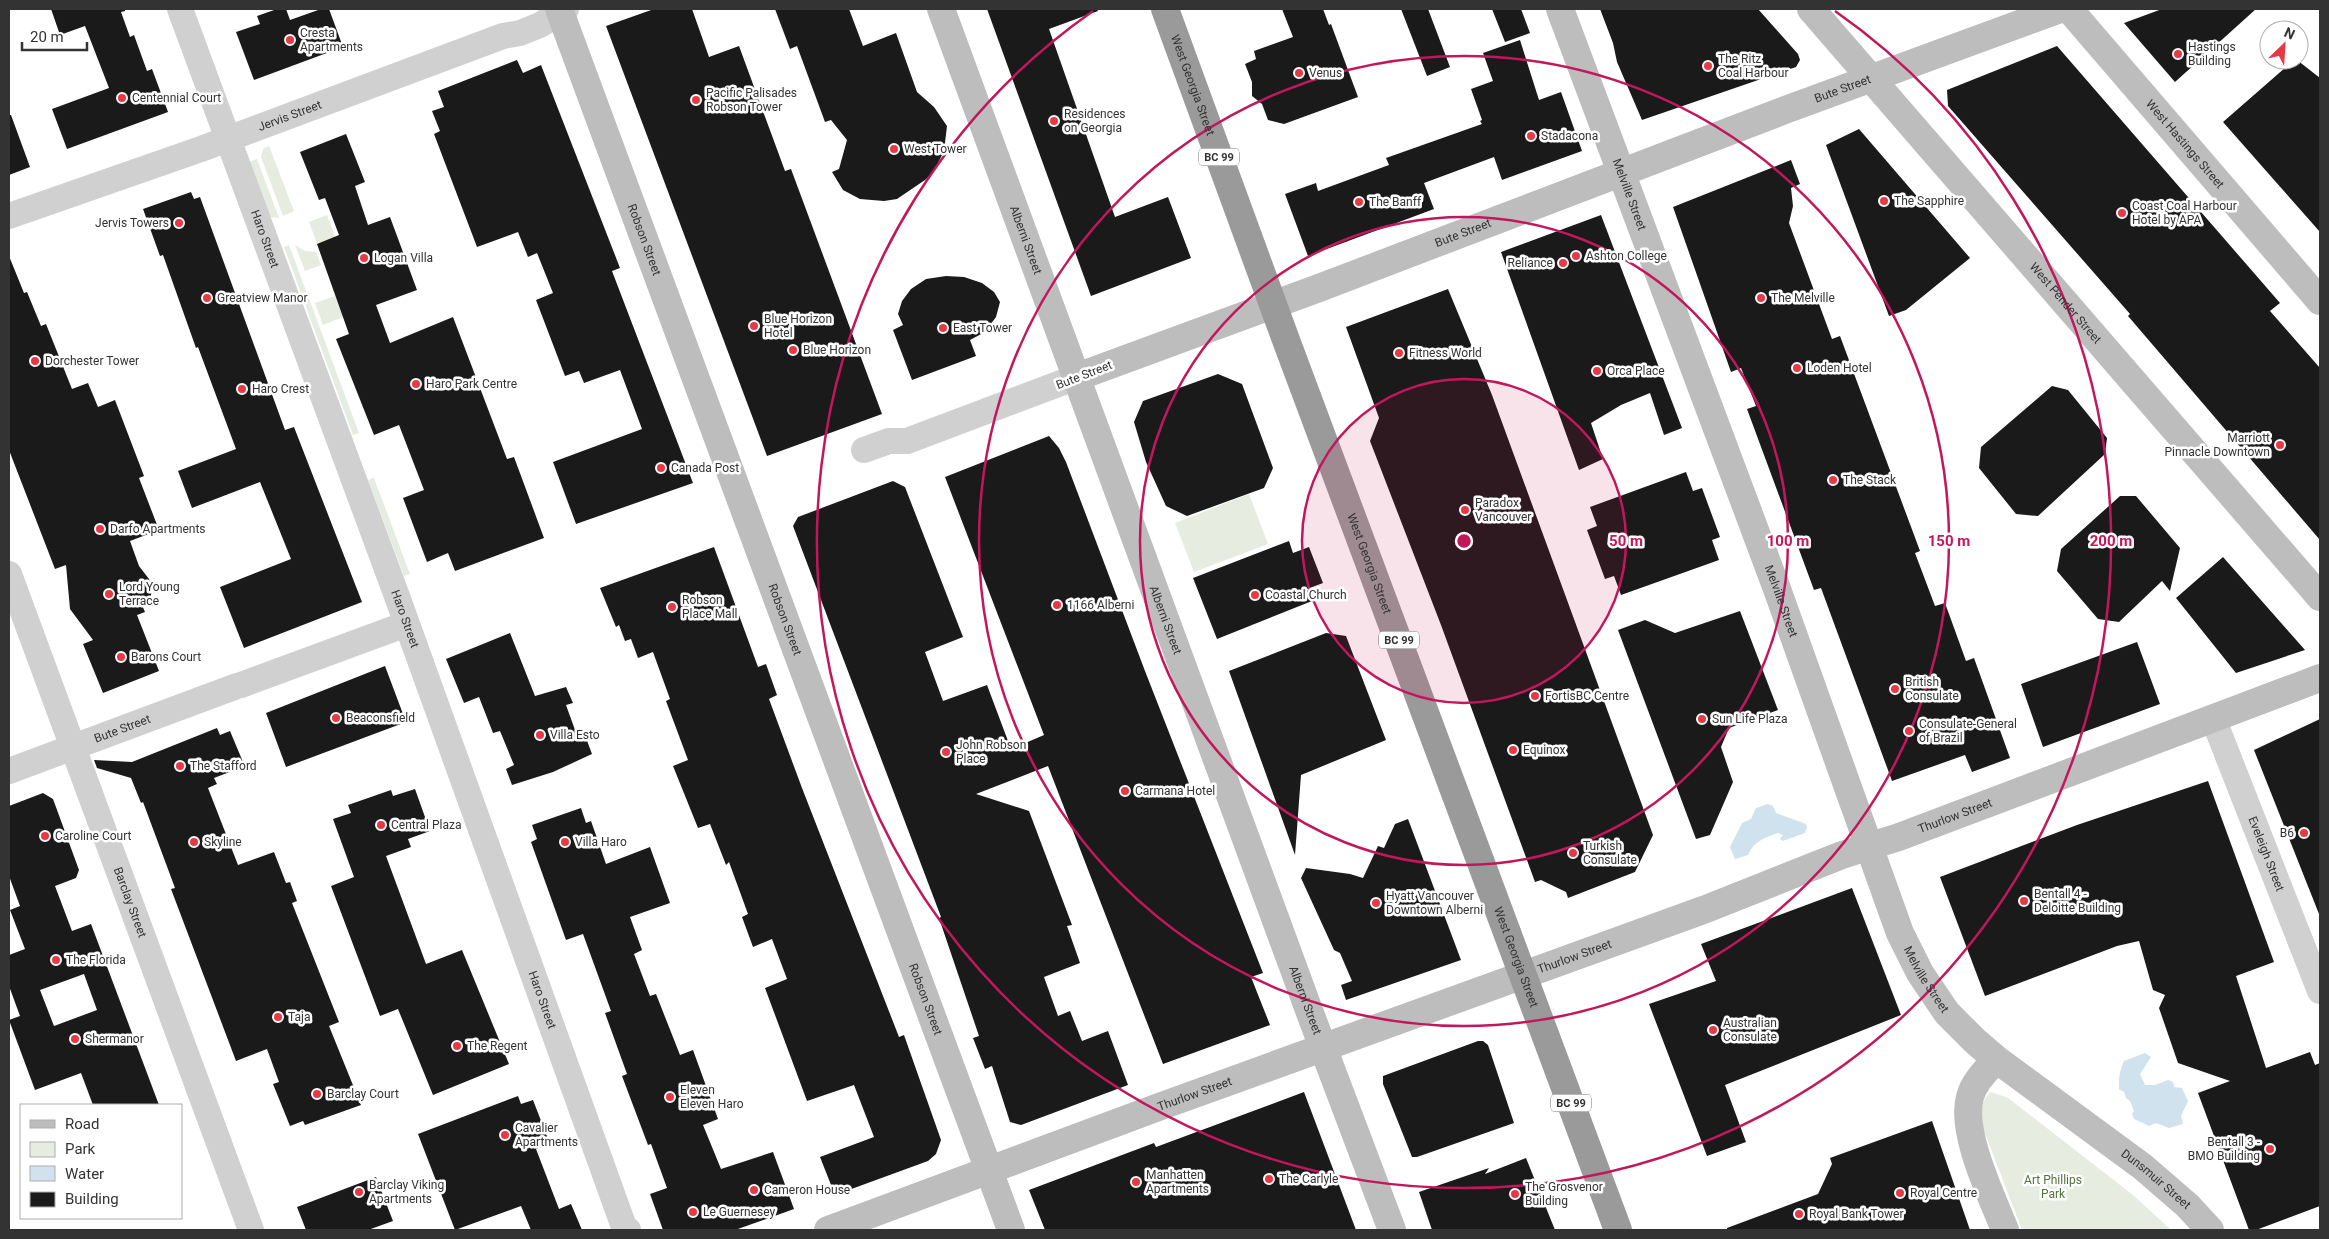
<svg xmlns="http://www.w3.org/2000/svg" width="2329" height="1239" font-family="Roboto,sans-serif">
<rect width="100%" height="100%" fill="#fff"/>
<path fill="#e6ecdf" d="M269 146 294 211 283 216 261 157 263 149Z
M257 159 279 218 268 217 246 163Z
M327 215 336 239 318 246 309 222Z
M289 245 359 433 353 435 284 247Z
M295 245 305 251 316 252 321 265 305 271Z
M335 296 343 317 323 325 315 303Z
M374 478 410 574 404 576 368 480Z
M1249 494 1268 544 1194 572 1175 523Z
M1991 1092 2008 1098 2133 1195 2171 1230H2022L1983 1128C1982 1115 1979 1101 1991 1092Z"/>
<path fill="#cfe2ee" d="M1768 804 1773 806 1776 813 1806 824 1807 827 1805 833 1783 841 1780 839 1783 835 1778 833C1764 838 1754 841 1748 855L1735 859 1730 847 1742 823 1751 819 1756 808Z
M2145 1053 2151 1057 2140 1074 2145 1085H2155L2168 1080 2173 1082 2174 1087 2182 1088 2188 1101 2181 1116 2183 1124 2169 1128 2156 1123 2149 1126 2134 1119 2132 1114 2134 1111 2130 1101 2126 1098 2124 1092 2119 1089C2118 1079 2120 1070 2124 1061Z"/>
<path fill="#1a1a1a" fill-rule="evenodd" d="M51 9H125V11L121 12 130 37 134 35 147 71 152 69 168 112 67 149 52 109 109 88 85 26 60 35Z
M277 9H286L290 20 321 9H329L343 47 254 80 236 32 260 24 257 16Z
M654 9H692L709 57 739 46 785 171 791 169 882 414 767 456 606 26Z
M775 9H849L863 46 896 33 917 92 934 107 947 126 944 151 933 173 925 180 897 199 884 201 860 199 843 190 832 172 839 169 847 140 831 120 825 122 797 46 790 49Z
M987 9H1097L1098 11 1049 29 1115 217 1168 197 1191 258 1091 296Z
M1282 9H1323L1329 25 1331 24 1358 97 1284 124 1268 120 1262 104 1252 96V82L1245 64 1256 59 1254 51 1293 37Z
M1401 9H1428L1450 67 1427 76Z
M1492 9H1521L1530 33 1505 42Z
M1600 9H1758L1798 54 1800 60 1796 67 1642 120 1617 62 1613 43Z
M2162 9H2256L2175 82 2124 23Z
M1520 40 1539 100 1561 92 1582 151 1502 180 1494 157 1424 183 1434 209 1308 256 1285 194 1316 183 1318 191 1389 165 1386 158 1482 124 1480 121 1482 120 1471 89 1493 81 1483 53Z
M2057 46 2280 303 2270 311 2320 368V540L2128 316 2130 314 1948 106 1947 90Z
M517 60 523 73 541 65 620 268 612 271 693 483 576 524 553 462 642 429 620 370 584 383 579 371 565 376 536 300 553 293 537 253 528 257 518 232 477 247 434 134 440 131 432 111 444 107 438 91Z
M2294 60H2297L2320 78V232L2223 122Z
M9 115H11L30 167 9 175Z
M1859 129 1970 258 1906 310 1889 316 1826 145Z
M346 134 365 182 355 186 368 225 390 217 417 290 376 305 390 343 453 317 507 459 514 457 544 538 455 571 448 553 427 562 403 498 424 490 399 425 374 435 336 339 349 334 317 244 339 235 325 198 319 200 300 152Z
M1791 160 1800 184 1791 188 1793 206 1789 223 1832 339 1840 336 1920 551 1915 553 1935 606 1945 603 1966 661 1974 658 2010 758 1972 772 1965 755 1892 781 1821 588 1814 590 1747 409 1756 406 1741 368 1731 372 1673 207Z
M191 192 194 199 200 197 285 430 294 427 362 602 244 648 220 587 291 559 260 482 192 508 178 471 236 449 198 347 196 348 163 255 160 256 143 209Z
M1601 215 1682 428 1664 435 1650 393 1621 405 1591 423 1603 459 1579 470 1501 252Z
M9 256 24 293 27 292 41 326 46 324 72 389 88 383 98 407 115 400 144 476 139 478 159 530 130 541 139 566 149 579 152 589 150 601 142 605 145 612 137 615 159 671 103 693 83 644 93 640 70 609 66 565 55 569 9 450Z
M946 276 964 277 982 283 994 292 1000 302 996 317 985 332 970 340 976 356 912 380 893 330 903 325 898 314 902 301 911 289 926 279Z
M1448 289 1492 395 1653 835 1635 872 1568 898 1566 892 1541 880 1535 882 1441 625 1370 441 1379 418 1346 327Z
M1218 374 1242 384 1273 468 1264 488 1187 516 1166 506 1146 462 1134 422 1143 401Z
M2052 386 2068 390 2107 438 2105 454 2038 516 2016 514 1979 468 1981 447Z
M1049 436 1059 448 1066 462 1145 671 1263 973 1251 977 1270 1025 1163 1064 1048 766 976 794 1029 811 1072 925 1067 926 1080 963 1044 977 1058 1016 1070 1011 1082 1041 1108 1031 1128 1085 1021 1125 1010 1122 992 1066 985 1069 973 1038 979 1036 939 918 941 917 793 526 798 517 893 481 905 487 963 637 925 652 943 701 987 685 1011 749 1044 735 945 477Z
M1686 472 1693 491 1702 488 1720 537 1712 540 1719 560 1621 595 1614 576 1605 579 1587 530 1597 526 1590 507Z
M2120 496H2136L2180 548 2170 591 2162 581 2119 622 2098 619 2057 571 2061 549Z
M1289 541 1293 553 1309 547 1323 583 1307 589 1312 601 1217 639 1193 578Z
M714 547 758 667 766 664 777 695 769 699 802 788 899 1037 904 1035 941 1140 936 1154 928 1161 835 1195 820 1157 874 1137 854 1085 807 1101 765 988 787 979 772 939 753 947 742 917 748 914 729 862 726 865 710 824 698 828 673 766 688 760 666 701 670 699 653 652 638 658 631 639 625 641 619 625 616 627 600 588Z
M2223 557 2305 650 2236 673 2176 598Z
M1740 611 1778 710 1729 728 1721 747 1733 782 1710 835 1696 839 1618 630 1645 620 1675 633Z
M510 633 535 696 566 687 573 703 566 705 579 741 586 738 592 754 553 772 512 785 506 769 514 765 500 731 493 733 479 697 464 703 446 659Z
M1326 633 1346 636 1386 740 1301 775 1295 855 1229 671Z
M2137 642 2160 704 2043 747 2021 684Z
M385 666 406 722 286 767 266 713Z
M2320 719V914H2319L2254 750Z
M217 728 220 735 230 731 243 762 238 764 240 768 214 778 217 784 208 788 238 865 274 852 286 883 290 882 297 901 292 903 339 1022 329 1026 361 1105 305 1125 303 1121 290 1126 273 1084 279 1082 267 1049 236 1061 171 889 175 888 143 802 141 803 131 778 97 768 94 760 132 762Z
M2208 781 2274 962 2236 976 2266 1068 2310 1052 2315 1065 2320 1063V1206L2256 1230H2249L2198 1093 2230 1081 2178 1063 2159 1008 2165 995 2153 990 2139 941 2117 946 1985 996 1940 877 2077 825Z
M415 789 430 831 408 839 411 847 386 856 426 964 462 950 509 1064 433 1095 398 1009 380 1016 331 886 354 877 333 819 351 813 348 805 391 790 393 796Z
M43 793 53 799 79 870 76 878 55 886 72 931 91 924 159 1105H93L81 1073 35 1090 9 1020 20 1016 9 986V955L25 949 10 910 20 906 9 876V806ZM84 974 97 1010 54 1026 40 990Z
M581 808 586 823 591 821 606 864 650 847 670 903 630 917 642 950 634 954 650 996 656 994 680 1055 693 1050 718 1119 703 1125 721 1169 773 1152 794 1209 735 1230H663L650 1194 667 1188 651 1144 648 1145 622 1076 627 1074 605 1013 611 1011 583 934 566 940 531 842 537 839 532 825Z
M1408 819 1461 960 1346 1000 1341 985 1352 981 1340 953 1334 950 1301 878 1306 868 1350 874 1363 878 1378 846 1384 848 1395 824Z
M1852 888 1901 1015 1725 1085 1746 1142 1707 1156 1649 1004 1716 981 1701 944Z
M1478 1041H1483L1488 1045 1514 1123 1417 1157H1412L1383 1084V1076Z
M1304 1092 1356 1230H1045L1029 1190 1154 1143 1156 1147Z
M518 1096 521 1104 533 1100 550 1144 536 1149 559 1209 571 1204 582 1230H531L521 1206 455 1230 418 1134Z
M1932 1121 1970 1230H1727V1228L1818 1194 1832 1164 1830 1158Z
M1526 1158 1555 1230H1432L1419 1192 1489 1168 1485 1174Z
M376 1177 393 1221 368 1230H306L297 1207Z"/>
<g fill="none" stroke-linecap="round" stroke-linejoin="round">
<g stroke="#d0d0d0" stroke-width="26">
<path id="s1" d="M180 9 398 599 624 1227 628 1230"/>
<path id="s2" d="M9 216 201 149 503 36 520 33 540 25 566 9"/>
<path d="M864 450 889 441H907L1077 377"/>
<path id="s3" d="M9 574 251 1230"/>
<path d="M241 685 393 629"/>
<path id="s4" d="M2213 718 2320 991"/>
<path id="s5" d="M9 771 237 686"/>
</g>
<g stroke="#bdbdbd" stroke-width="28">
<path id="s6" d="M559 9 1011 1230"/>
<path id="s7" d="M941 9 1310 1013 1392 1230"/>
<path id="s8" d="M1560 9 1777 589 1900 933 1920 973 1947 1013 1975 1041 1996 1059 2143 1167 2188 1206 2210 1230"/>
<path id="s9" d="M1811 9 2320 597"/>
<path id="s10" d="M2069 9 2320 301"/>
<path id="s11" d="M1077 377 1319 288 1785 110 2060 9"/>
<path d="M1996 1059C1986 1071 1974 1082 1970 1097 1960 1132 1992 1197 2005 1230"/>
<path id="s12" d="M828 1230 1156 1108 1706 909 1842 855 1899 837 2320 678"/>
</g>
<path stroke="#9a9a9a" stroke-width="28" id="s13" d="M1165 9 1286 340 1618 1230"/>
</g>
<circle cx="1464" cy="541" r="162" fill="#c2185b" fill-opacity=".12"/>
<g fill="none" stroke="#c2185b" stroke-width="2.5">
<circle cx="1464" cy="541" r="162"/>
<circle cx="1464" cy="541" r="324"/>
<circle cx="1464" cy="541" r="485"/>
<path d="M1835 11A647 647 0 1 1 1093 11"/>
</g>
<g fill="#e63946" stroke="#fff" stroke-width="2">
<circle cx="290" cy="40" r="5"/>
<circle cx="2178" cy="54" r="5"/>
<circle cx="1708" cy="66" r="5"/>
<circle cx="1299" cy="73" r="5"/>
<circle cx="122" cy="98" r="5"/>
<circle cx="696" cy="100" r="5"/>
<circle cx="1054" cy="121" r="5"/>
<circle cx="1531" cy="136" r="5"/>
<circle cx="894" cy="149" r="5"/>
<circle cx="1884" cy="201" r="5"/>
<circle cx="1359" cy="202" r="5"/>
<circle cx="2122" cy="213" r="5"/>
<circle cx="179" cy="223" r="5"/>
<circle cx="1576" cy="256" r="5"/>
<circle cx="364" cy="258" r="5"/>
<circle cx="1563" cy="263" r="5"/>
<circle cx="207" cy="298" r="5"/>
<circle cx="1761" cy="298" r="5"/>
<circle cx="754" cy="326" r="5"/>
<circle cx="943" cy="328" r="5"/>
<circle cx="793" cy="350" r="5"/>
<circle cx="1399" cy="353" r="5"/>
<circle cx="35" cy="361" r="5"/>
<circle cx="1797" cy="368" r="5"/>
<circle cx="1597" cy="371" r="5"/>
<circle cx="416" cy="384" r="5"/>
<circle cx="242" cy="389" r="5"/>
<circle cx="2280" cy="445" r="5"/>
<circle cx="661" cy="468" r="5"/>
<circle cx="1833" cy="480" r="5"/>
<circle cx="1465" cy="510" r="5"/>
<circle cx="100" cy="529" r="5"/>
<circle cx="109" cy="594" r="5"/>
<circle cx="1255" cy="595" r="5"/>
<circle cx="1057" cy="605" r="5"/>
<circle cx="672" cy="607" r="5"/>
<circle cx="121" cy="657" r="5"/>
<circle cx="1895" cy="689" r="5"/>
<circle cx="1535" cy="696" r="5"/>
<circle cx="336" cy="718" r="5"/>
<circle cx="1702" cy="719" r="5"/>
<circle cx="1909" cy="731" r="5"/>
<circle cx="540" cy="735" r="5"/>
<circle cx="1513" cy="750" r="5"/>
<circle cx="946" cy="752" r="5"/>
<circle cx="180" cy="766" r="5"/>
<circle cx="1125" cy="791" r="5"/>
<circle cx="381" cy="825" r="5"/>
<circle cx="2304" cy="833" r="5"/>
<circle cx="45" cy="836" r="5"/>
<circle cx="194" cy="842" r="5"/>
<circle cx="565" cy="842" r="5"/>
<circle cx="1573" cy="853" r="5"/>
<circle cx="2024" cy="901" r="5"/>
<circle cx="1376" cy="903" r="5"/>
<circle cx="56" cy="960" r="5"/>
<circle cx="278" cy="1017" r="5"/>
<circle cx="1713" cy="1030" r="5"/>
<circle cx="75" cy="1039" r="5"/>
<circle cx="457" cy="1046" r="5"/>
<circle cx="317" cy="1094" r="5"/>
<circle cx="670" cy="1097" r="5"/>
<circle cx="505" cy="1135" r="5"/>
<circle cx="2270" cy="1149" r="5"/>
<circle cx="1269" cy="1179" r="5"/>
<circle cx="1136" cy="1182" r="5"/>
<circle cx="754" cy="1190" r="5"/>
<circle cx="359" cy="1192" r="5"/>
<circle cx="1900" cy="1193" r="5"/>
<circle cx="1515" cy="1194" r="5"/>
<circle cx="693" cy="1212" r="5"/>
<circle cx="1799" cy="1214" r="5"/>
</g>
<g text-anchor="middle" dominant-baseline="central" stroke-width="5" stroke-linejoin="round" paint-order="stroke">
<g fill="#fff" stroke="#707070" stroke-width="1">
<rect x="1199" y="148.5" width="40" height="17" rx="4"/>
<rect x="1379" y="631.5" width="40" height="17" rx="4"/>
<rect x="1551" y="1094.5" width="40" height="17" rx="4"/>
</g>
<g font-size="11" font-weight="bold" fill="#333">
<text x="1219" y="157">BC 99</text>
<text x="1399" y="640">BC 99</text>
<text x="1571" y="1103">BC 99</text>
</g>
<g font-size="12" fill="#333" stroke="#fff" text-anchor="start">
<text x="300" y="33">Cresta<tspan x="300" dy="14">Apartments</tspan></text>
<text x="2188" y="47">Hastings<tspan x="2188" dy="14">Building</tspan></text>
<text x="1718" y="59">The Ritz<tspan x="1718" dy="14">Coal Harbour</tspan></text>
<text x="1309" y="73">Venus</text>
<text x="706" y="93">Pacific Palisades<tspan x="706" dy="14">Robson Tower</tspan></text>
<text x="132" y="98">Centennial Court</text>
<text x="1064" y="114">Residences<tspan x="1064" dy="14">on Georgia</tspan></text>
<text x="1541" y="136">Stadacona</text>
<text x="904" y="149">West Tower</text>
<text x="1894" y="201">The Sapphire</text>
<text x="1369" y="202">The Banff</text>
<text x="2132" y="206">Coast Coal Harbour<tspan x="2132" dy="14">Hotel by APA</tspan></text>
<text x="169" y="223" text-anchor="end">Jervis Towers</text>
<text x="1586" y="256">Ashton College</text>
<text x="374" y="258">Logan Villa</text>
<text x="1553" y="263" text-anchor="end">Reliance</text>
<text x="217" y="298">Greatview Manor</text>
<text x="1771" y="298">The Melville</text>
<text x="764" y="319">Blue Horizon<tspan x="764" dy="14">Hotel</tspan></text>
<text x="953" y="328">East Tower</text>
<text x="803" y="350">Blue Horizon</text>
<text x="1409" y="353">Fitness World</text>
<text x="45" y="361">Dorchester Tower</text>
<text x="1807" y="368">Loden Hotel</text>
<text x="1607" y="371">Orca Place</text>
<text x="426" y="384">Haro Park Centre</text>
<text x="252" y="389">Haro Crest</text>
<text x="2270" y="438" text-anchor="end">Marriott<tspan x="2270" dy="14">Pinnacle Downtown</tspan></text>
<text x="671" y="468">Canada Post</text>
<text x="1843" y="480">The Stack</text>
<text x="1475" y="503">Paradox<tspan x="1475" dy="14">Vancouver</tspan></text>
<text x="110" y="529">Darfo Apartments</text>
<text x="119" y="587">Lord Young<tspan x="119" dy="14">Terrace</tspan></text>
<text x="1265" y="595">Coastal Church</text>
<text x="682" y="600">Robson<tspan x="682" dy="14">Place Mall</tspan></text>
<text x="1067" y="605">1166 Alberni</text>
<text x="131" y="657">Barons Court</text>
<text x="1905" y="682">British<tspan x="1905" dy="14">Consulate</tspan></text>
<text x="1545" y="696">FortisBC Centre</text>
<text x="346" y="718">Beaconsfield</text>
<text x="1712" y="719">Sun Life Plaza</text>
<text x="1919" y="724">Consulate-General<tspan x="1919" dy="14">of Brazil</tspan></text>
<text x="550" y="735">Villa Esto</text>
<text x="956" y="745">John Robson<tspan x="956" dy="14">Place</tspan></text>
<text x="1523" y="750">Equinox</text>
<text x="190" y="766">The Stafford</text>
<text x="1135" y="791">Carmana Hotel</text>
<text x="391" y="825">Central Plaza</text>
<text x="2294" y="833" text-anchor="end">B6</text>
<text x="55" y="836">Caroline Court</text>
<text x="204" y="842">Skyline</text>
<text x="575" y="842">Villa Haro</text>
<text x="1583" y="846">Turkish<tspan x="1583" dy="14">Consulate</tspan></text>
<text x="2034" y="894">Bentall 4 -<tspan x="2034" dy="14">Deloitte Building</tspan></text>
<text x="1386" y="896">Hyatt Vancouver<tspan x="1386" dy="14">Downtown Alberni</tspan></text>
<text x="66" y="960">The Florida</text>
<text x="288" y="1017">Taja</text>
<text x="1723" y="1023">Australian<tspan x="1723" dy="14">Consulate</tspan></text>
<text x="85" y="1039">Shermanor</text>
<text x="467" y="1046">The Regent</text>
<text x="680" y="1090">Eleven<tspan x="680" dy="14">Eleven Haro</tspan></text>
<text x="327" y="1094">Barclay Court</text>
<text x="515" y="1128">Cavalier<tspan x="515" dy="14">Apartments</tspan></text>
<text x="2260" y="1142" text-anchor="end">Bentall 3 -<tspan x="2260" dy="14">BMO Building</tspan></text>
<text x="1146" y="1175">Manhatten<tspan x="1146" dy="14">Apartments</tspan></text>
<text x="1279" y="1179">The Carlyle</text>
<text x="369" y="1185">Barclay Viking<tspan x="369" dy="14">Apartments</tspan></text>
<text x="1525" y="1187">The Grosvenor<tspan x="1525" dy="14">Building</tspan></text>
<text x="764" y="1190">Cameron House</text>
<text x="1910" y="1193">Royal Centre</text>
<text x="703" y="1212">Le Guernesey</text>
<text x="1809" y="1214">Royal Bank Tower</text>
</g>
<g font-size="12" fill="#333" stroke="#fff">
<text stroke="none"><textPath href="#s13" startOffset="81">West Georgia Street</textPath></text>
<text stroke="none"><textPath href="#s11" startOffset="818">Bute Street</textPath></text>
<text stroke="none"><textPath href="#s2" startOffset="298">Jervis Street</textPath></text>
<text stroke="none"><textPath href="#s10" startOffset="178">West Hastings Street</textPath></text>
<text stroke="none"><textPath href="#s8" startOffset="198">Melville Street</textPath></text>
<text stroke="none"><textPath href="#s11" startOffset="412">Bute Street</textPath></text>
<text stroke="none"><textPath href="#s1" startOffset="245">Haro Street</textPath></text>
<text stroke="none"><textPath href="#s7" startOffset="246">Alberni Street</textPath></text>
<text stroke="none"><textPath href="#s6" startOffset="246">Robson Street</textPath></text>
<text stroke="none"><textPath href="#s9" startOffset="389">West Pender Street</textPath></text>
<text transform="translate(1084 375) rotate(-21)">Bute Street</text>
<text stroke="none"><textPath href="#s13" startOffset="591">West Georgia Street</textPath></text>
<text stroke="none"><textPath href="#s8" startOffset="632">Melville Street</textPath></text>
<text stroke="none"><textPath href="#s1" startOffset="650">Haro Street</textPath></text>
<text stroke="none"><textPath href="#s6" startOffset="651">Robson Street</textPath></text>
<text stroke="none"><textPath href="#s7" startOffset="651">Alberni Street</textPath></text>
<text stroke="none"><textPath href="#s5" startOffset="121">Bute Street</textPath></text>
<text stroke="none"><textPath href="#s12" startOffset="1201">Thurlow Street</textPath></text>
<text stroke="none"><textPath href="#s4" startOffset="146">Eveleigh Street</textPath></text>
<text stroke="none"><textPath href="#s3" startOffset="350">Barclay Street</textPath></text>
<text stroke="none"><textPath href="#s13" startOffset="1011">West Georgia Street</textPath></text>
<text stroke="none"><textPath href="#s12" startOffset="795">Thurlow Street</textPath></text>
<text stroke="none"><textPath href="#s8" startOffset="1038">Melville Street</textPath></text>
<text stroke="none"><textPath href="#s6" startOffset="1056">Robson Street</textPath></text>
<text stroke="none"><textPath href="#s7" startOffset="1056">Alberni Street</textPath></text>
<text stroke="none"><textPath href="#s1" startOffset="1055">Haro Street</textPath></text>
<text stroke="none"><textPath href="#s12" startOffset="391">Thurlow Street</textPath></text>
<text stroke="none"><textPath href="#s8" startOffset="1345">Dunsmuir Street</textPath></text>
</g>
<g font-size="12" fill="#56703f" stroke="#fff">
<text x="2053" y="1180">Art Phillips<tspan x="2053" dy="14">Park</tspan></text>
</g>
</g>
<circle cx="1464" cy="541" r="8" fill="#c2185b" stroke="#fff" stroke-width="2.5"/>
<g font-size="15" text-anchor="middle" font-weight="bold" fill="#c2185b" stroke="#fff" stroke-width="5" stroke-linejoin="round" paint-order="stroke">
<text x="1626" y="546">50 m</text>
<text x="1788" y="546">100 m</text>
<text x="1949" y="546">150 m</text>
<text x="2111" y="546">200 m</text>
</g>
<rect width="2329" height="1239" fill="none" stroke="#333333" stroke-width="20"/>
<rect x="20" y="1104" width="162" height="115" fill="#ffffff" stroke="#adadad"/>
<rect x="30" y="1120" width="25" height="8" fill="#bdbdbd" stroke="#adadad"/>
<text x="65" y="1129" font-size="15" fill="#333333">Road</text>
<rect x="30" y="1142" width="25" height="15" fill="#e6ecdf" stroke="#adadad"/>
<text x="65" y="1154" font-size="15" fill="#333333">Park</text>
<rect x="30" y="1166" width="25" height="15" fill="#cfe2ee" stroke="#adadad"/>
<text x="65" y="1179" font-size="15" fill="#333333">Water</text>
<rect x="30" y="1192" width="25" height="15" fill="#1a1a1a" stroke="#adadad"/>
<text x="65" y="1204" font-size="15" fill="#333333">Building</text>
<g transform="translate(2284 45) rotate(25)"><circle r="24" fill="#ffffff" stroke="#adadad"/>
<path d="M0-4L9 19L0 12L-9 19Z" fill="#e63946"/>
<text y="-8" font-size="14" font-weight="bold" text-anchor="middle" fill="#333333">N</text>
</g>
<path d="M22 42v8h65v-8" fill="none" stroke="#333333" stroke-width="2.5"/>
<text x="30" y="42" font-size="15" fill="#333333" stroke="#ffffff" stroke-width="4" paint-order="stroke">20 m</text>
</svg>
